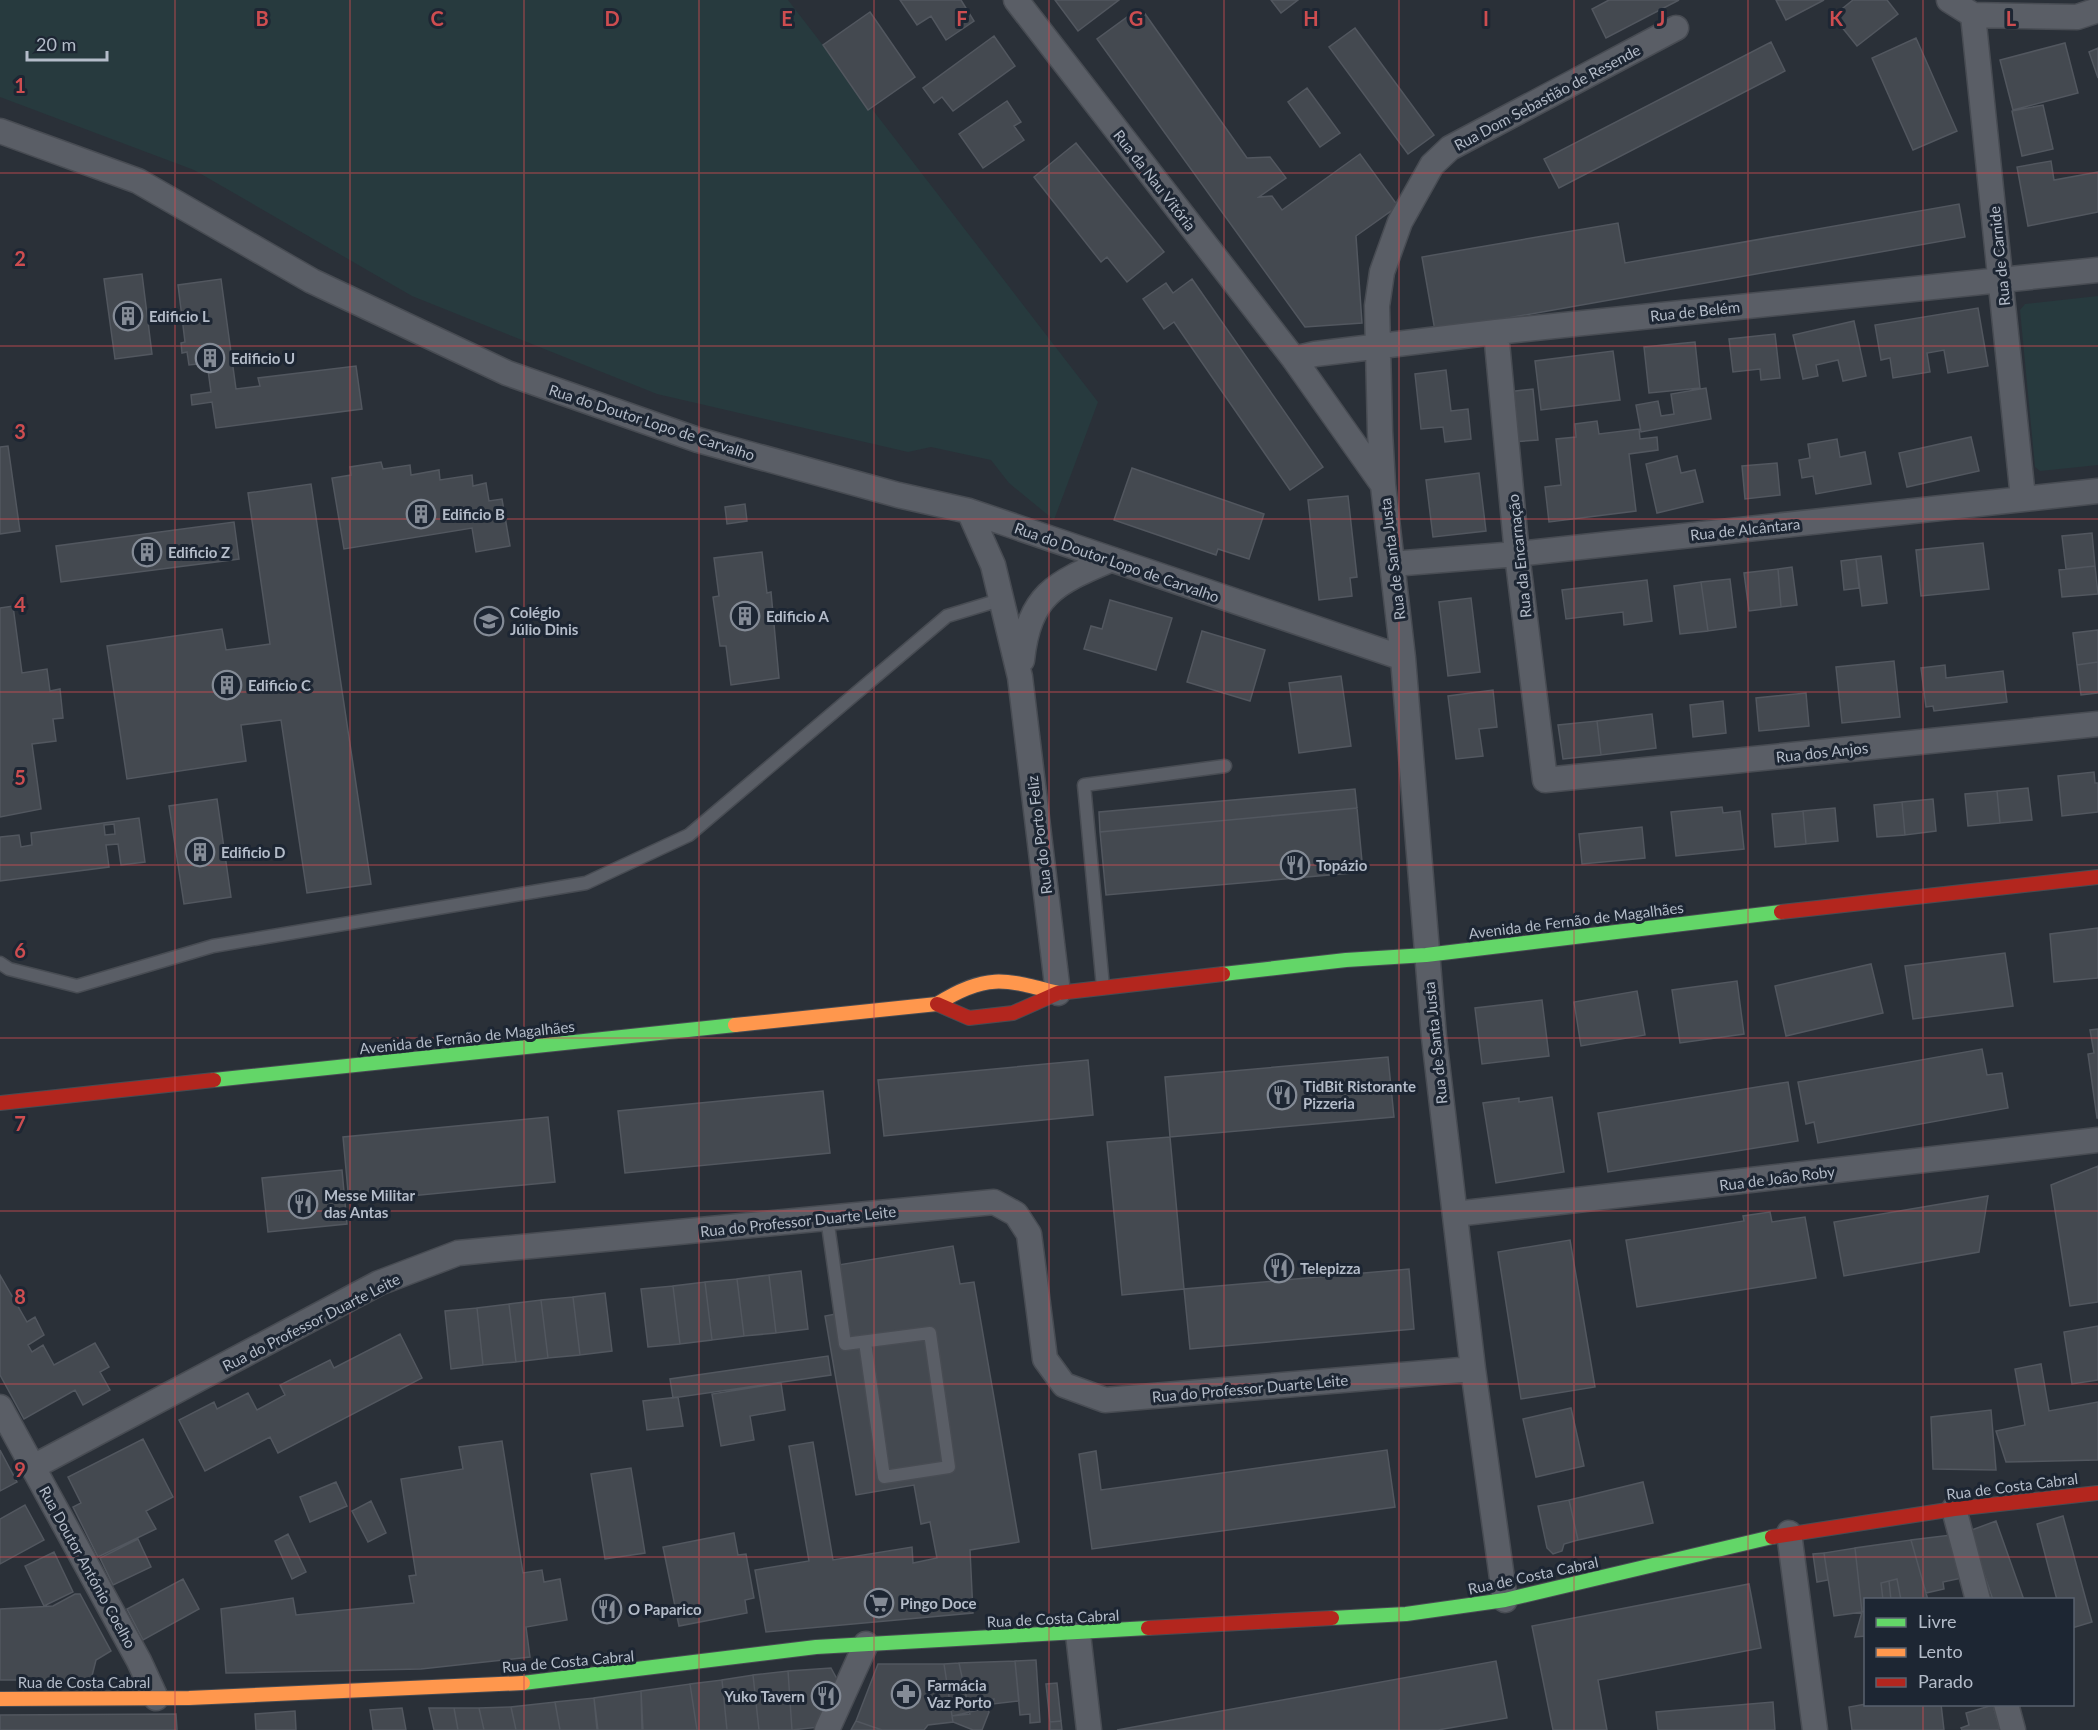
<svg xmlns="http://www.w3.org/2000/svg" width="2098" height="1730" font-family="Lato,sans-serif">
<rect width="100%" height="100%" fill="#2a3038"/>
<path fill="#273a3e" d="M0 0H788L1098 402 1054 520 1009 483 991 460 931 447 908 452 657 394 412 296 194 170 0 97Z
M2098 296V465L2040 471 2035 467 2020 310 2025 304Z"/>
<path fill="#444950" stroke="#52575f" stroke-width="1.5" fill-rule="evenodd" d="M900 0H961L974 21 946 40 931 16 917 25Z
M1055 0H1119L1078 31Z
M1271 0H1298L1281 13Z
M1609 0H1679L1606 38 1592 9Z
M1776 0H1824L1786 20Z
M1853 0H1887L1898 14 1857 46 1833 16Z
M1143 11 1247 158 1270 157 1286 178 1259 197 1272 196 1282 210 1360 154 1398 206 1356 236 1362 323 1305 327 1097 39 1134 12Z
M870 12 915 77 868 110 823 45Z
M1355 28 1434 135 1408 154 1329 47Z
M994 36 1015 66 953 111 942 97 934 103 923 88Z
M1916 38 1957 131 1913 150 1872 58Z
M1771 42 1785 71 1559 188 1544 159Z
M2065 43 2078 93 2013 110 2000 60Z
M2098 48V78L2089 52Z
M1307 88 1340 133 1320 147 1288 102Z
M1007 101 1021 122 1014 126 1024 140 983 168 959 134Z
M2043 105 2053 149 2022 156 2012 111Z
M1076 143 1164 252 1127 282 1107 257 1101 262 1034 177Z
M2051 161 2054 180 2098 172V212L2028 226 2017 167Z
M1959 204 1965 237 1435 331 1422 257 1618 223 1625 263Z
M142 274 152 354 115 359 104 279Z
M221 279 236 389 260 386 258 378 356 366 362 409 216 428 212 402 192 405 191 395 211 392 207 363 189 365 187 352 182 353 181 343 185 342 178 285Z
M1192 279 1323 467 1290 490 1174 322 1164 329 1143 299 1166 283 1173 293Z
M1978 308 1988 366 1948 373 1944 350 1927 353 1930 372 1893 378 1890 358 1881 360 1875 325Z
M1854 321 1866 376 1843 381 1838 360 1816 365 1818 376 1803 379 1793 335Z
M1775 334 1780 378 1761 380 1760 369 1733 372 1729 339Z
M1695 342 1700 388 1649 393 1644 347Z
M1613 351 1620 400 1541 410 1535 361Z
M1446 370 1451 411 1468 409 1471 439 1445 442 1443 427 1421 429 1415 374Z
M1706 388 1711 419 1641 432 1636 405 1658 401 1661 416 1674 414 1671 394Z
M1533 389 1538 440 1512 442 1507 392Z
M1597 421 1599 434 1639 429 1640 439 1657 437 1658 450 1629 454 1636 511 1549 522 1545 487 1561 485 1556 439 1576 437 1575 424Z
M1971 437 1979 471 1907 487 1899 453Z
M1837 439 1840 457 1865 452 1871 484 1816 494 1813 476 1802 478 1799 460 1810 458 1808 444Z
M8 446 20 531 0 534V447Z
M1677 456 1681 473 1695 470 1703 502 1657 513 1646 464Z
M381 462 383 469 410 465 411 475 439 470 440 480 472 475 473 486 486 483 489 501 502 499 510 546 476 552 472 528 344 549 332 478 351 475 350 467Z
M1777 463 1780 495 1745 499 1742 466Z
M1132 468 1264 514 1249 559 1218 549 1216 555 1114 520Z
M1479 473 1486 531 1433 537 1426 480Z
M311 484 371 884 307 893 281 720 241 725 246 761 127 779 107 646 222 629 226 650 270 644 248 493Z
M1348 496 1357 577 1350 578 1352 596 1319 600 1308 500Z
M745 504 747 521 727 524 725 507Z
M234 522 239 559 61 582 56 546Z
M2092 533 2095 566 2066 569 2062 536Z
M1983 543 1989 589 1921 596 1916 550Z
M762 552 767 593 771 592 779 678 731 685 726 646H720L713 597 719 596 714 558Z
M1881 556 1887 603 1862 606 1856 559Z
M1856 559 1859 588 1844 590 1841 561Z
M2095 566 2098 594 2062 597 2059 570Z
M1792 567 1797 605 1781 607 1778 569Z
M1778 569 1781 607 1749 611 1744 573Z
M1730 579 1736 627 1708 631 1701 582Z
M1647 580 1652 621 1624 625 1623 612 1566 619 1562 590Z
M1701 582 1708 631 1680 634 1674 586Z
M1471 598 1480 672 1448 676 1439 602Z
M1110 600 1172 618 1156 670 1084 649 1091 626 1102 629Z
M13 606 22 673 47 669 50 691 60 689 63 718 53 719 56 741 32 744 41 809 0 817V608Z
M2098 630V662L2077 665 2073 633Z
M1202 631 1265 650 1250 701 1187 682Z
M1894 661 1900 717 1842 723 1836 667Z
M2098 662V693L2081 695 2077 665Z
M1945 665 1946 678 2003 671 2007 702 1934 711 1933 706 1926 707 1921 668Z
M1341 676 1351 746 1299 753 1289 683Z
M1493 690 1497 727 1479 729 1483 756 1456 759 1448 696Z
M1806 693 1809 726 1759 731 1756 698Z
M1723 701 1726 733 1693 737 1690 705Z
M1652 714 1656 748 1601 755 1597 721Z
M1597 721 1601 755 1563 759 1558 725Z
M2094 772 2095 783H2098V812L2062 816 2058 776Z
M2028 788 2032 820 2000 823 1997 791Z
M1355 789 1357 808 1100 832 1099 812Z
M1997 791 2000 823 1968 826 1965 794Z
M217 799 231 897 184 904 169 806Z
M1933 799 1936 831 1905 835 1902 802Z
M1902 802 1905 835 1877 837 1874 805Z
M1722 807 1723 813 1740 811 1744 849 1676 856 1671 812Z
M1357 808 1363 872 1106 895 1100 832Z
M1835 808 1838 841 1806 844 1803 811Z
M1803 811 1806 844 1775 847 1772 814Z
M139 818 145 862 121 865 118 844 106 845 109 867 0 881V837L19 835 21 847 32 845 31 833ZM114 824 115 834 105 835 104 825Z
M1642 827 1645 858 1582 864 1579 834Z
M2098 928V978L2054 982 2050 934Z
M2005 953 2013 1006 1913 1019 1905 966Z
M1871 964 1883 1013 1786 1036 1775 986Z
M1737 981 1744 1034 1680 1043 1672 990Z
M1637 991 1645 1035 1581 1046 1574 1002Z
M1542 1000 1549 1056 1482 1064 1475 1008Z
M2098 1029V1118H2097L2088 1054 2094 1053 2090 1030Z
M1982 1049 1987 1075 2002 1073 2008 1108 1818 1143 1814 1122 1806 1124 1798 1082Z
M1388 1057 1394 1117 1170 1137 1165 1077Z
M1088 1060 1093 1115 884 1136 878 1080Z
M1788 1082 1798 1141 1608 1172 1598 1113Z
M823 1091 830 1153 625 1173 618 1111Z
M1552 1097 1564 1172 1496 1183 1483 1103 1519 1098V1102Z
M548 1117 555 1182 349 1202 343 1137Z
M1170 1137 1184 1289 1122 1295 1107 1142Z
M2098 1166V1302L2070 1306 2051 1185Z
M342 1170 347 1224 268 1232 262 1178Z
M1988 1196 1979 1252 1844 1276 1834 1222Z
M1770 1212 1772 1222 1805 1217 1816 1278 1637 1307 1626 1240 1744 1221 1743 1216Z
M1570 1240 1595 1387 1521 1399 1498 1252Z
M953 1246 960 1284 974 1282 1019 1542 970 1550 973 1613 766 1632 755 1570 809 1561 789 1446 813 1442 833 1560 912 1547 913 1563 937 1558 930 1522 921 1524 914 1485 856 1495 825 1316 846 1312 838 1265Z
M1409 1269 1414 1329 1190 1349 1184 1289Z
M801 1271 808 1329 776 1333 769 1275Z
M0 1275 27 1322 35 1317 44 1335 28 1345 32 1352 43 1345 54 1365 95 1343 109 1367 100 1372 110 1390 83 1405 75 1390 24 1419 0 1375Z
M769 1275 776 1333 744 1336 737 1279Z
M737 1279 744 1336 712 1340 705 1282Z
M705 1282 712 1340 680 1344 673 1286Z
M673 1286 680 1344 648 1347 641 1289Z
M605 1293 612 1351 580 1355 573 1297Z
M573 1297 580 1355 548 1358 541 1300Z
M541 1300 548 1358 516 1362 509 1304Z
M509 1304 516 1362 483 1365 477 1308Z
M477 1308 483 1365 451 1369 445 1311Z
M2098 1326V1380L2072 1384 2064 1332Z
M400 1334 422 1378 278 1453 270 1437 205 1471 179 1420 214 1402 217 1409 248 1393 257 1410 285 1395 280 1385 330 1360 334 1368Z
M828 1356 831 1375 673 1398 670 1379Z
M2041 1364 2049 1411 2098 1402V1460L2006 1462 1996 1431 2025 1425 2015 1369Z
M781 1383 785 1410 750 1416 754 1440 721 1446 712 1394Z
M678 1397 683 1426 647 1430 643 1401Z
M1571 1408 1584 1466 1536 1477 1523 1419Z
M1991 1410 1996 1470 1933 1469 1931 1417Z
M143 1439 173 1497 146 1511 156 1529 98 1557 73 1507 81 1503 68 1477Z
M502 1441 523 1573 542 1570 544 1582 560 1579 567 1620 526 1627 530 1657 421 1669 226 1673 221 1609 293 1598 296 1615 414 1603 409 1576 416 1575 401 1479 463 1469 459 1447Z
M0 1450 17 1482 0 1491Z
M1387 1450 1395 1507 1092 1549 1079 1454 1096 1451 1101 1490Z
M631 1468 645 1553 605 1559 591 1474Z
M336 1482 347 1506 310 1522 300 1497Z
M1643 1482 1653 1523 1578 1540 1569 1500Z
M1569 1500 1578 1540 1564 1544 1562 1551 1553 1554 1547 1548 1538 1506Z
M371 1501 386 1533 368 1542 352 1511Z
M25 1505 44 1540 0 1564V1519Z
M2063 1516 2092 1622 2072 1628V1600H2057L2037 1524Z
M1996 1521 2024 1600H1993L1969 1531Z
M734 1533 738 1555 746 1554 754 1598 745 1600 747 1613 679 1626 663 1547Z
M288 1534 306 1572 292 1579 275 1541Z
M1951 1535 1962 1578 1943 1582 1944 1589 1926 1593 1911 1540Z
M138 1539 151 1567 113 1585 100 1558Z
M1911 1540 1928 1600H1901L1897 1579 1881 1583 1883 1600H1866V1611L1862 1612 1855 1548Z
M1855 1548 1862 1612 1834 1616 1824 1553Z
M54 1552 73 1592 44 1606 25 1566Z
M1824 1553 1828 1580 1817 1582 1813 1554Z
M183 1579 199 1609 143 1640 127 1609Z
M1897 1579 1901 1600H1891L1889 1581Z
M1889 1581 1891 1600H1883L1881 1583Z
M1749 1584 1761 1648 1598 1680 1607 1730H1553L1532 1626Z
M75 1594H80L111 1651 96 1660 91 1680H0V1609L53 1606Z
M1866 1611V1636L1855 1637 1862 1612Z
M1036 1660 1040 1722 1030 1723V1714L1020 1715 1015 1661Z
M1015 1661 1019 1701 993 1704 994 1699 967 1701 959 1663Z
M1496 1661 1507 1718 1438 1730H1117Z
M959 1663 970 1714 952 1716 944 1664Z
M878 1664H944L953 1722 928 1725 924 1730H882L856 1721Z
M831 1668 837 1679 819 1727 792 1730 788 1671Z
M788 1671 792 1730H759L753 1675Z
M753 1675 759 1730H727L722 1680Z
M722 1680 727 1730H697L690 1684Z
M1057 1683 1061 1721 1050 1722 1046 1684Z
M690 1684 697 1730H642L641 1691Z
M641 1691 643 1730H597L594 1698Z
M594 1698 598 1730H560L555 1702Z
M555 1702 560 1730H516L511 1707Z
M1773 1702 1775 1730H1658L1656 1712Z
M1866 1704H1941L1944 1730H1852L1849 1707Z
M1993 1705 2000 1730H1962L1961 1728 1969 1725 1966 1713Z
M511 1707 516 1730H484L479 1708Z
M402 1708 406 1730H373L370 1710Z
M429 1708H454L458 1730H434Z
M454 1708H479L484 1730H458Z
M987 1708 989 1712 982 1730H973L953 1722 952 1716Z
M295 1711 296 1730H256L255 1714Z
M176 1714 177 1730H0V1715Z
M856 1721 882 1730H851Z
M1061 1721 1062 1730H1050V1722Z"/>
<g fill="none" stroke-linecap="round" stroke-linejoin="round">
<g stroke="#484c53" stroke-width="15">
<path id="lane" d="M0 963 9 969 77 986 213 946 586 883 689 835 947 616 1003 599
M1103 987 1084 785 1225 766
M827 1218 845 1344 930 1333 949 1467 884 1477 865 1342"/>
</g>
<g stroke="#484c53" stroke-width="27">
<path id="street" d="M1016 0 1294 359 1383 485
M1949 0 1973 15 2077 17 2098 10
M1973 15 2023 498
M0 131 138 181 312 281 507 373 698 440 898 495 969 511 1403 658
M1496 332 1517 554 1545 780 2098 724
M1294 359 1315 354 1496 332 2098 270
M969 511 993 565 1020 677 1058 993
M1392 564 1517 554 2098 491
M1022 660C1029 595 1055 583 1110 560
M1455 1214 2098 1140
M0 1407 139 1661 156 1698
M33 1467 379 1283 458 1253 994 1202 1016 1214 1029 1234 1045 1359 1064 1385 1105 1400 1473 1369
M1954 1509 1978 1600
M1789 1533 1815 1730
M1505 1600 1473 1369 1434 1037 1403 658 1383 485 1380 432 1377 306 1382 272 1400 222 1432 165 1450 148 1676 28
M1078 1634 1089 1730
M2006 1704 2013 1730
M827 1730 866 1644"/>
</g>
<g stroke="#484c53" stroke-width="16">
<path id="fast" d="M1223 974 1346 960 1426 955 1781 912
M214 1080 735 1025
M1332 1618 1406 1614 1505 1600 1772 1537
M523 1683 816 1647 1148 1628"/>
</g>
<g stroke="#484c53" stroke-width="16">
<path id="slow" d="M735 1025 937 1004C986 973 1005 979 1058 993
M0 1699 189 1698 523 1683"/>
</g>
<g stroke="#484c53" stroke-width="16">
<path id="jam" d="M1781 912 2098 877
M937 1004 969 1018 1013 1013 1058 993 1223 974
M0 1103 214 1080
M1772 1537 1954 1509 2098 1493
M1148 1628 1332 1618"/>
</g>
<use href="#lane" stroke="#5a5e66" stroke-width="12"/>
<use href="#street" stroke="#5a5e66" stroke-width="24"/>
<use href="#fast" stroke="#63d668" stroke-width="14"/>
<use href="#slow" stroke="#ff974d" stroke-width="14"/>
<use href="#jam" stroke="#b3261e" stroke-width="14"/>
</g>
<path fill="none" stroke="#ce4d50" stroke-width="1.5" stroke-opacity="0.55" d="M175 0V1730M350 0V1730M524 0V1730M699 0V1730M874 0V1730M1049 0V1730M1224 0V1730M1399 0V1730M1574 0V1730M1748 0V1730M1923 0V1600M0 173H2098M0 346H2098M0 519H2098M0 692H2098M0 865H2098M0 1038H2098M0 1211H2098M0 1384H2098M0 1557H2098M1923 1704V1730"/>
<defs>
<g id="building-ring" transform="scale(1.5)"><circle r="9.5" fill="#1d2633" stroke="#848b96" stroke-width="1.5"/><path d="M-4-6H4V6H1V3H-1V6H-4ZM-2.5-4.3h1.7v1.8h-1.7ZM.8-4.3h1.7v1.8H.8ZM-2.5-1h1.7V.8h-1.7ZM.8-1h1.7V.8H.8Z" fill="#848b96"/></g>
<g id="school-ring" transform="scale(1.5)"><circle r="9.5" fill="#1d2633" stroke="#848b96" stroke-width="1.5"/><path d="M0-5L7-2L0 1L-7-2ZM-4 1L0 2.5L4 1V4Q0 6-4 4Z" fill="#848b96"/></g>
<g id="restaurant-ring" transform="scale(1.5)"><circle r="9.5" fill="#1d2633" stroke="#848b96" stroke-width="1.5"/><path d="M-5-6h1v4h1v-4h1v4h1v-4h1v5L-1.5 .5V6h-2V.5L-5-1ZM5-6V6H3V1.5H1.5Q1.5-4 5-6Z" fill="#848b96"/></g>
<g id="supermarket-ring" transform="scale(1.5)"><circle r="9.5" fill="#1d2633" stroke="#848b96" stroke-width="1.5"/><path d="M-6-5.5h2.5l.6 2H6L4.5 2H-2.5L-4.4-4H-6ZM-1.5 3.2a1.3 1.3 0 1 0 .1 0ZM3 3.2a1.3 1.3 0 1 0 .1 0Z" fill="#848b96"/></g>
<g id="pharmacy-ring" transform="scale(1.5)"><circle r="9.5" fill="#1d2633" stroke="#848b96" stroke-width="1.5"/><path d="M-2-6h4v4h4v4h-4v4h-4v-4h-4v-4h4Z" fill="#848b96"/></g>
</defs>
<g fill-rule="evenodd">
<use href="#building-ring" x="128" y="316"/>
<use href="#building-ring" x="210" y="358"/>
<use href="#building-ring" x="421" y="514"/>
<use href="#building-ring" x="147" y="552"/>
<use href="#building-ring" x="745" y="616"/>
<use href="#school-ring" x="489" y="621"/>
<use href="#building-ring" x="227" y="685"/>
<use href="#building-ring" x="200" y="852"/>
<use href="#restaurant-ring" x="1295" y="865"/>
<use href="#restaurant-ring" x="1282" y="1095"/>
<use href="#restaurant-ring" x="303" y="1204"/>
<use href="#restaurant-ring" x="1279" y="1268"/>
<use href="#supermarket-ring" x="879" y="1603"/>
<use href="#restaurant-ring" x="607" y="1609"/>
<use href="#pharmacy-ring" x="906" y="1694"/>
<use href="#restaurant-ring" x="826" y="1696"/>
</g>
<g text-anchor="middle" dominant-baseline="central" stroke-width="6" stroke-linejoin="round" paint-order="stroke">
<g font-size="15" fill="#b4bcc9" stroke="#1d2633">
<text transform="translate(1547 97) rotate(-28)">Rua Dom Sebastião de Resende</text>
<text transform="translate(1155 180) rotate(52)">Rua da Nau Vitória</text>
<text transform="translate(1999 256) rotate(-96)">Rua de Carnide</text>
<text transform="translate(1695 311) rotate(-6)">Rua de Belém</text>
<text transform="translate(652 422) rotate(18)">Rua do Doutor Lopo de Carvalho</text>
<text transform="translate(1745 529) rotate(-6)">Rua de Alcântara</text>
<text transform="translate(1519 556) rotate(-96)">Rua da Encarnação</text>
<text transform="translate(1392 559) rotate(-97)">Rua de Santa Justa</text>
<text transform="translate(1117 562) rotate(19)">Rua do Doutor Lopo de Carvalho</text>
<text transform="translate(1822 752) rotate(-6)">Rua dos Anjos</text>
<text transform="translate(1039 835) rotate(-97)">Rua do Porto Feliz</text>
<text transform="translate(1576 920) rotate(-7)">Avenida de Fernão de Magalhães</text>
<text transform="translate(467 1037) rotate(-6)">Avenida de Fernão de Magalhães</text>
<text transform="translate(1435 1043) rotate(-96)">Rua de Santa Justa</text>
<text transform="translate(1777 1178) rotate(-7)">Rua de João Roby</text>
<text transform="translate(798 1221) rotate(-6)">Rua do Professor Duarte Leite</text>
<text transform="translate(311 1322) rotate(-27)">Rua do Professor Duarte Leite</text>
<text transform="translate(1250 1388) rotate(-5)">Rua do Professor Duarte Leite</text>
<text transform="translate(2012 1486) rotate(-7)">Rua de Costa Cabral</text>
<text transform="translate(88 1567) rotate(61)">Rua Doutor António Coelho</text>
<text transform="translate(1533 1575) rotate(-12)">Rua de Costa Cabral</text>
<text transform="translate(1053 1618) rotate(-3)">Rua de Costa Cabral</text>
<text transform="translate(568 1661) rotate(-5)">Rua de Costa Cabral</text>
<text x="84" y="1682">Rua de Costa Cabral</text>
</g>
<g font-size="15" font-weight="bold" fill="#b4bcc9" stroke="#1d2633" text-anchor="start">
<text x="149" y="316">Edificio L</text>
<text x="231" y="358">Edificio U</text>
<text x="442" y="514">Edificio B</text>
<text x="168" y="552">Edificio Z</text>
<text x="510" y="612">Colégio<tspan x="510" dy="17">Júlio Dinis</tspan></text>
<text x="766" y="616">Edificio A</text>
<text x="248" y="685">Edificio C</text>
<text x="221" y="852">Edificio D</text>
<text x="1316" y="865">Topázio</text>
<text x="1303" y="1086">TidBit Ristorante<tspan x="1303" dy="17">Pizzeria</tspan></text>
<text x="324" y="1195">Messe Militar<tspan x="324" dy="17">das Antas</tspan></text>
<text x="1300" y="1268">Telepizza</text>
<text x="900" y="1603">Pingo Doce</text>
<text x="628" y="1609">O Paparico</text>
<text x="927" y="1685">Farmácia<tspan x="927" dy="17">Vaz Porto</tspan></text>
<text x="805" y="1696" text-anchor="end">Yuko Tavern</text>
</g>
</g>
<g font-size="20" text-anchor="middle" font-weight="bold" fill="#ce4d50" stroke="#1d2633" stroke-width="6" stroke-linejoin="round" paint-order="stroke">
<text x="262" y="26">B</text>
<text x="437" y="26">C</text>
<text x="612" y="26">D</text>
<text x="787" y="26">E</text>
<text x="962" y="26">F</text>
<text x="1136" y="26">G</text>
<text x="1311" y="26">H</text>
<text x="1486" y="26">I</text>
<text x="1661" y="26">J</text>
<text x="1836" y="26">K</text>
<text x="2011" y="26">L</text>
<text x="20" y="93">1</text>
<text x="20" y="266">2</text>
<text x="20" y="439">3</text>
<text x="20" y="612">4</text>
<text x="20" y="785">5</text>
<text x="20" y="958">6</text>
<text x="20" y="1131">7</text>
<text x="20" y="1304">8</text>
<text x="20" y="1477">9</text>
</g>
<rect x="1864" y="1598" width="210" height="108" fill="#1d2633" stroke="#59626f" stroke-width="1.5"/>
<rect x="1876" y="1618" width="30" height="9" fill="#63d668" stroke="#59626f" stroke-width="1.5"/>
<text x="1918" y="1628" font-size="18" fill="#b4bcc9">Livre</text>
<rect x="1876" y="1648" width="30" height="9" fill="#ff974d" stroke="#59626f" stroke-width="1.5"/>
<text x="1918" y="1658" font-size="18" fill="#b4bcc9">Lento</text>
<rect x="1876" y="1678" width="30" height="9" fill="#b3261e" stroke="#59626f" stroke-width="1.5"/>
<text x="1918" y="1688" font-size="18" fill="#b4bcc9">Parado</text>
<path d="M27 51v9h80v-9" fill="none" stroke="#b4bcc9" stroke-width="3"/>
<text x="36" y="51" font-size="18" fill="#b4bcc9" stroke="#1d2633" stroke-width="4.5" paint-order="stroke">20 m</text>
</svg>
